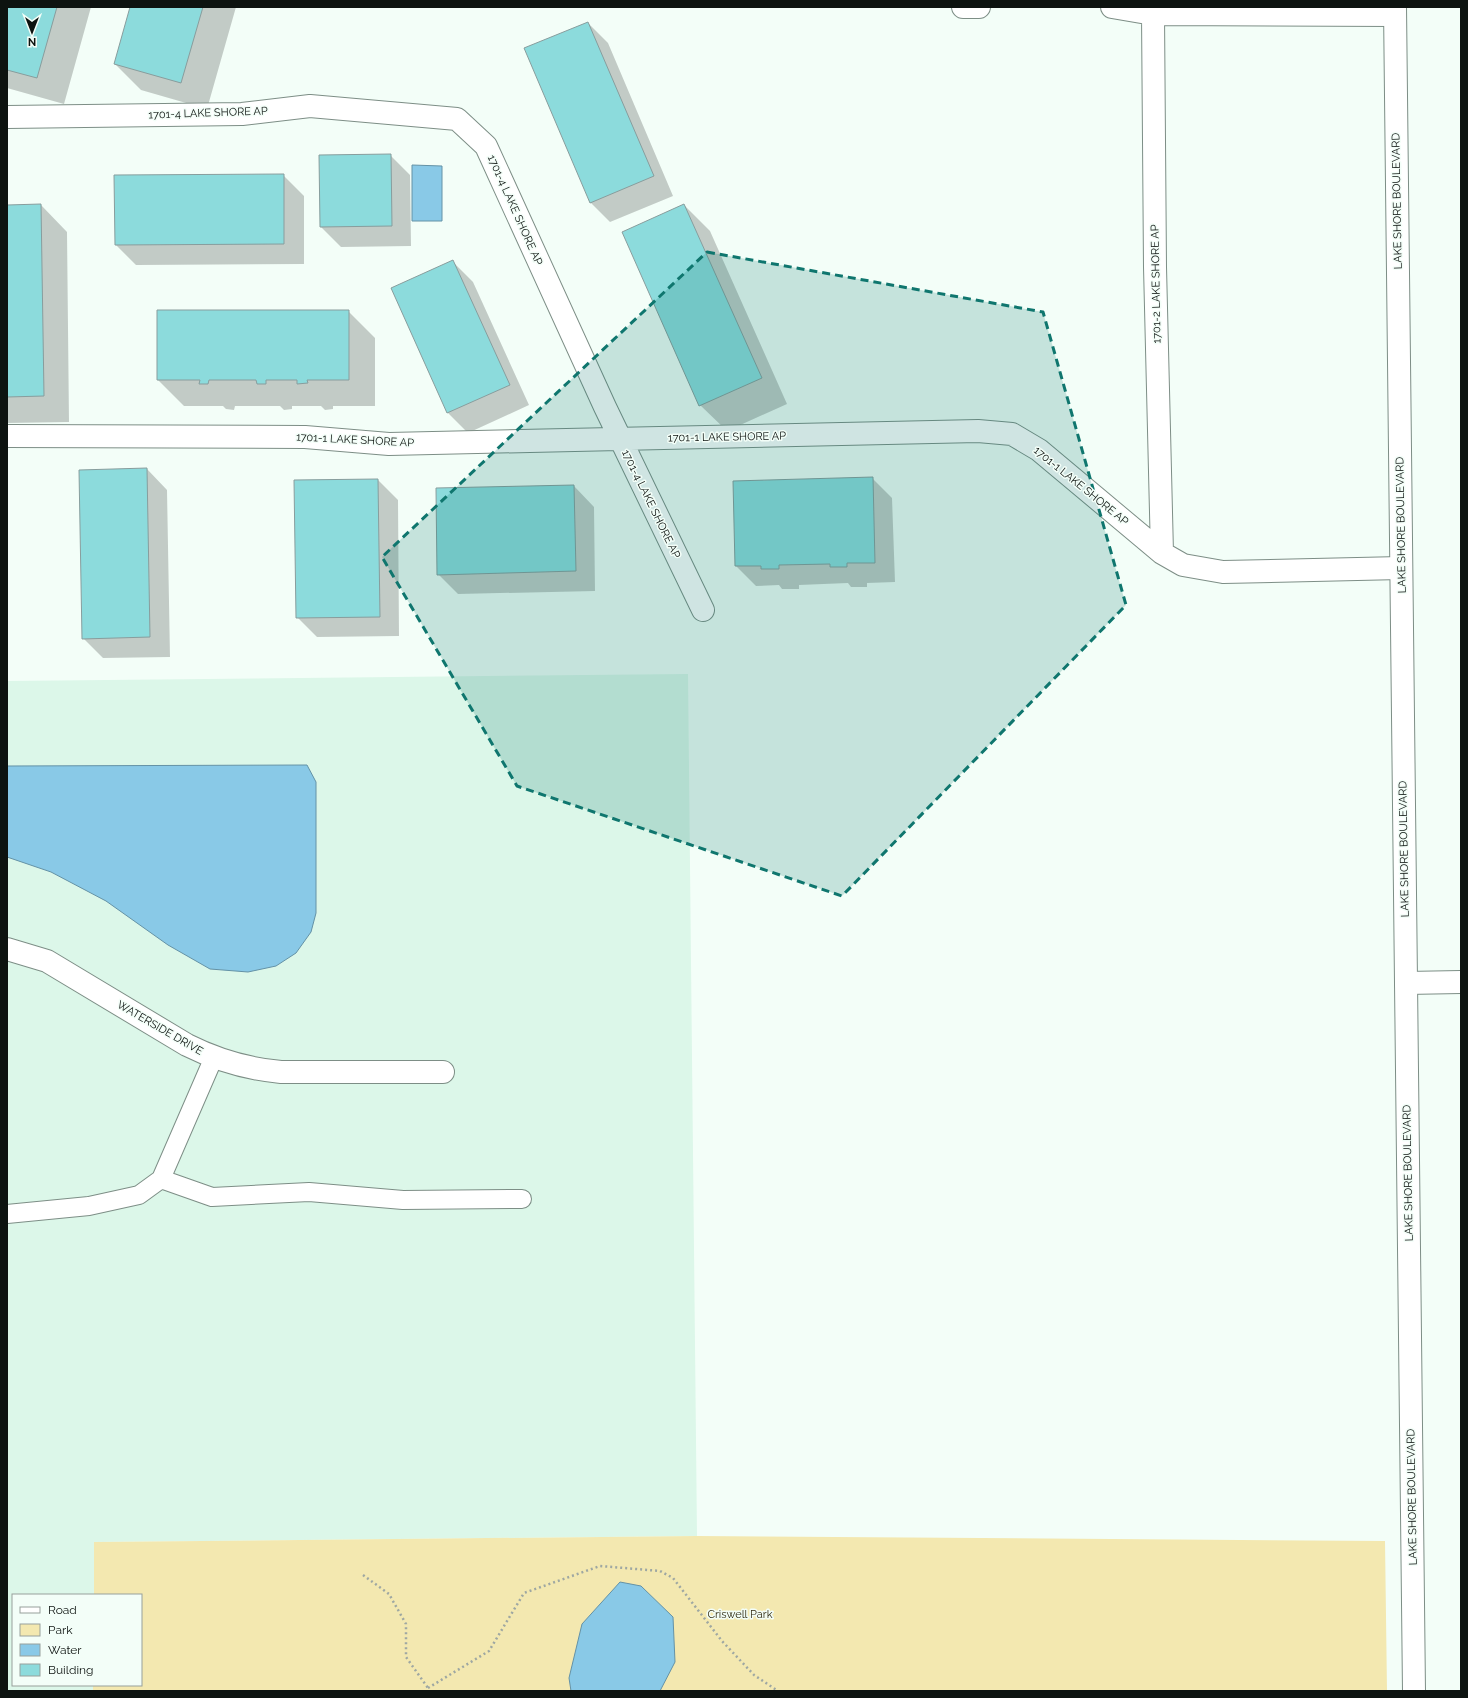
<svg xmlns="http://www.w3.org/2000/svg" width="1468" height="1698" font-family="Raleway,sans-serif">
<rect width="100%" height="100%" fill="#f3fef8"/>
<path fill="#dcf7e9" d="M688 674 697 1536 94 1542V1595H13V1685H93V1691H7V681Z"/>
<path fill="#f3e8b0" d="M697 1536 1385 1541 1387 1691H93V1685H141V1595H94V1542Z"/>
<path fill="#89c9e7" stroke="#6492a6" d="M412 165 442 166V221H412Z
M307 765 316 782V913L311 932 296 953 276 966 248 972 210 969 168 945 106 901 51 872 7 857V766Z
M620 1582 641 1586 673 1617 675 1662 660 1691H571L569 1678 582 1624Z"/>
<path fill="#0003" d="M7 7H91L64 104 7 88Z
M131 7H236L207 109 141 90 115 64Z
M588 23 608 43 673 196 610 222 590 202Z
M390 155 410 175 411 246 341 247 321 227Z
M284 176 304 196V264L136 265 116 245Z
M41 205 67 232 69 422 7 423V206Z
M684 205 710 231 787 404 727 431 700 405Z
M453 262 473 282 529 405 468 433 448 413 392 289Z
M348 311 375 338V406H333V409L325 410 321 406H292V409L284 410 280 406H235L234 410 226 409 223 406H184L158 380Z
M147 469 167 490 170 657 103 658 83 638Z
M872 478 892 498 895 582 867 583V587H851L848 583 799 585V589H782L779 585 756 586 736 566Z
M378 480 398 500 399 636 317 637 297 617Z
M574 486 594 507 595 591 458 594 438 574Z"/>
<path fill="#8cdbdc" stroke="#889d9d" d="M7 7H57L37 78 7 70Z
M130 7H203L181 83 114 64Z
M588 22 654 176 590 203 524 48Z
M391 154 392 226 320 227 319 155Z
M284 174V244L115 245 114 175Z
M41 204 44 396 7 397V205Z
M684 204 762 378 699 406 622 232Z
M453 260 510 385 447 413 391 288Z
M157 310H349V380H307L308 383 297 384V380H266V384H257L256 380H209L208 384H199L200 380H157Z
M147 468 150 637 82 639 79 470Z
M873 477 875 563H847V567H830V564L779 565V569H761V566H735L733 481Z
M378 479 380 617 296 618 294 480Z
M574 485 576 571 437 575 436 488Z"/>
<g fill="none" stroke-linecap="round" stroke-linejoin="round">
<g stroke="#7d8e86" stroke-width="20">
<path id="service" d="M161 1179 212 1197 309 1192 403 1200 522 1199
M7 1214 89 1206 139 1195 161 1179 214 1057"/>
</g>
<g stroke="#7d8e86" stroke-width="24">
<path id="minor" d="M963 7H979
M1112 7 1153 14 1395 15
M1153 14 1155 267 1162 553
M7 117 242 114 310 106 457 119 486 146 605 407 703 610
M7 436 305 437 389 444 978 431 1012 434 1039 450 1162 553 1183 565 1223 572 1401 568
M7 949 47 961 187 1045C217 1060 247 1069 281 1072H443
M1406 983 1461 982"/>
</g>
<g stroke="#7d8e86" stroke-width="24">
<path id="tertiary" d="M1395 7 1414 1691"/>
</g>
<path stroke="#9ea7a2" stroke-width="2.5" stroke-dasharray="2 3" stroke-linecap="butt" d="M363 1575 389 1594 406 1624V1657L428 1688V1691
M428 1688 489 1651 524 1593 600 1566 660 1571 673 1578 722 1641 754 1675 778 1691"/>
<use href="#service" stroke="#fff" stroke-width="18"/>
<use href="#minor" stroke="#fff" stroke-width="22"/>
<use href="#tertiary" stroke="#fff" stroke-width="22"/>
</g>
<path fill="#0f766e" fill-opacity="0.2" stroke="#0f766e" stroke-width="3" stroke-dasharray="8 5" stroke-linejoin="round" d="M707 252 1043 312 1126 605 842 896 517 786 382 557Z"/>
<g text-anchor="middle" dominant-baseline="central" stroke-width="3" stroke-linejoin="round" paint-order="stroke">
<g font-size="11" fill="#0d1310" stroke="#f3fef8">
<text transform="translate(208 113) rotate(-2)">1701-4 LAKE SHORE AP</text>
<text transform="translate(1397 201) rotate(-91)">LAKE SHORE BOULEVARD</text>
<text transform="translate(515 210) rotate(66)">1701-4 LAKE SHORE AP</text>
<text transform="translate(1156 284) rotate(-91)">1701-2 LAKE SHORE AP</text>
<text transform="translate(727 437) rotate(-1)">1701-1 LAKE SHORE AP</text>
<text transform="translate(355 440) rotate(3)">1701-1 LAKE SHORE AP</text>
<text transform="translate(1081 486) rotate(39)">1701-1 LAKE SHORE AP</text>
<text transform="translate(651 504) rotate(64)">1701-4 LAKE SHORE AP</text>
<text transform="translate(1401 525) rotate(-91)">LAKE SHORE BOULEVARD</text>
<text transform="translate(1404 849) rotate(-91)">LAKE SHORE BOULEVARD</text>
<text transform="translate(160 1028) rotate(30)">WATERSIDE DRIVE</text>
<text transform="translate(1408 1173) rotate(-91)">LAKE SHORE BOULEVARD</text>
<text transform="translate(1412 1497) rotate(-91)">LAKE SHORE BOULEVARD</text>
</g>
<g font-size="11" fill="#312b10" stroke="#f3fef8">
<text x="740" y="1614">Criswell Park</text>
</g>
</g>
<rect width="1468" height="1698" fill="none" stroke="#0d1310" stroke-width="16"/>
<rect x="12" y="1594" width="130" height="92" fill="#f3fef8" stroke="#97a09b"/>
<rect x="20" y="1607" width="20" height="6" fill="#ffffff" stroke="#97a09b"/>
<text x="48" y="1614" font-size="12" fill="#0d1310">Road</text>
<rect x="20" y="1624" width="20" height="12" fill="#f3e8b0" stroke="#97a09b"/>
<text x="48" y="1634" font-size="12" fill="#0d1310">Park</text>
<rect x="20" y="1644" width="20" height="12" fill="#89c9e7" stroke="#97a09b"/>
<text x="48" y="1654" font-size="12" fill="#0d1310">Water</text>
<rect x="20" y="1664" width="20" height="12" fill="#8cdbdc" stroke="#97a09b"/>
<text x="48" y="1674" font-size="12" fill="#0d1310">Building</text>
<g transform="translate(32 32) rotate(180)" stroke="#f3fef8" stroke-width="3" paint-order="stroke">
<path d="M0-3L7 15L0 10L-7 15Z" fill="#0d1310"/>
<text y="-6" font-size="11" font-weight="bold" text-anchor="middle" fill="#0d1310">N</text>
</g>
</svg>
